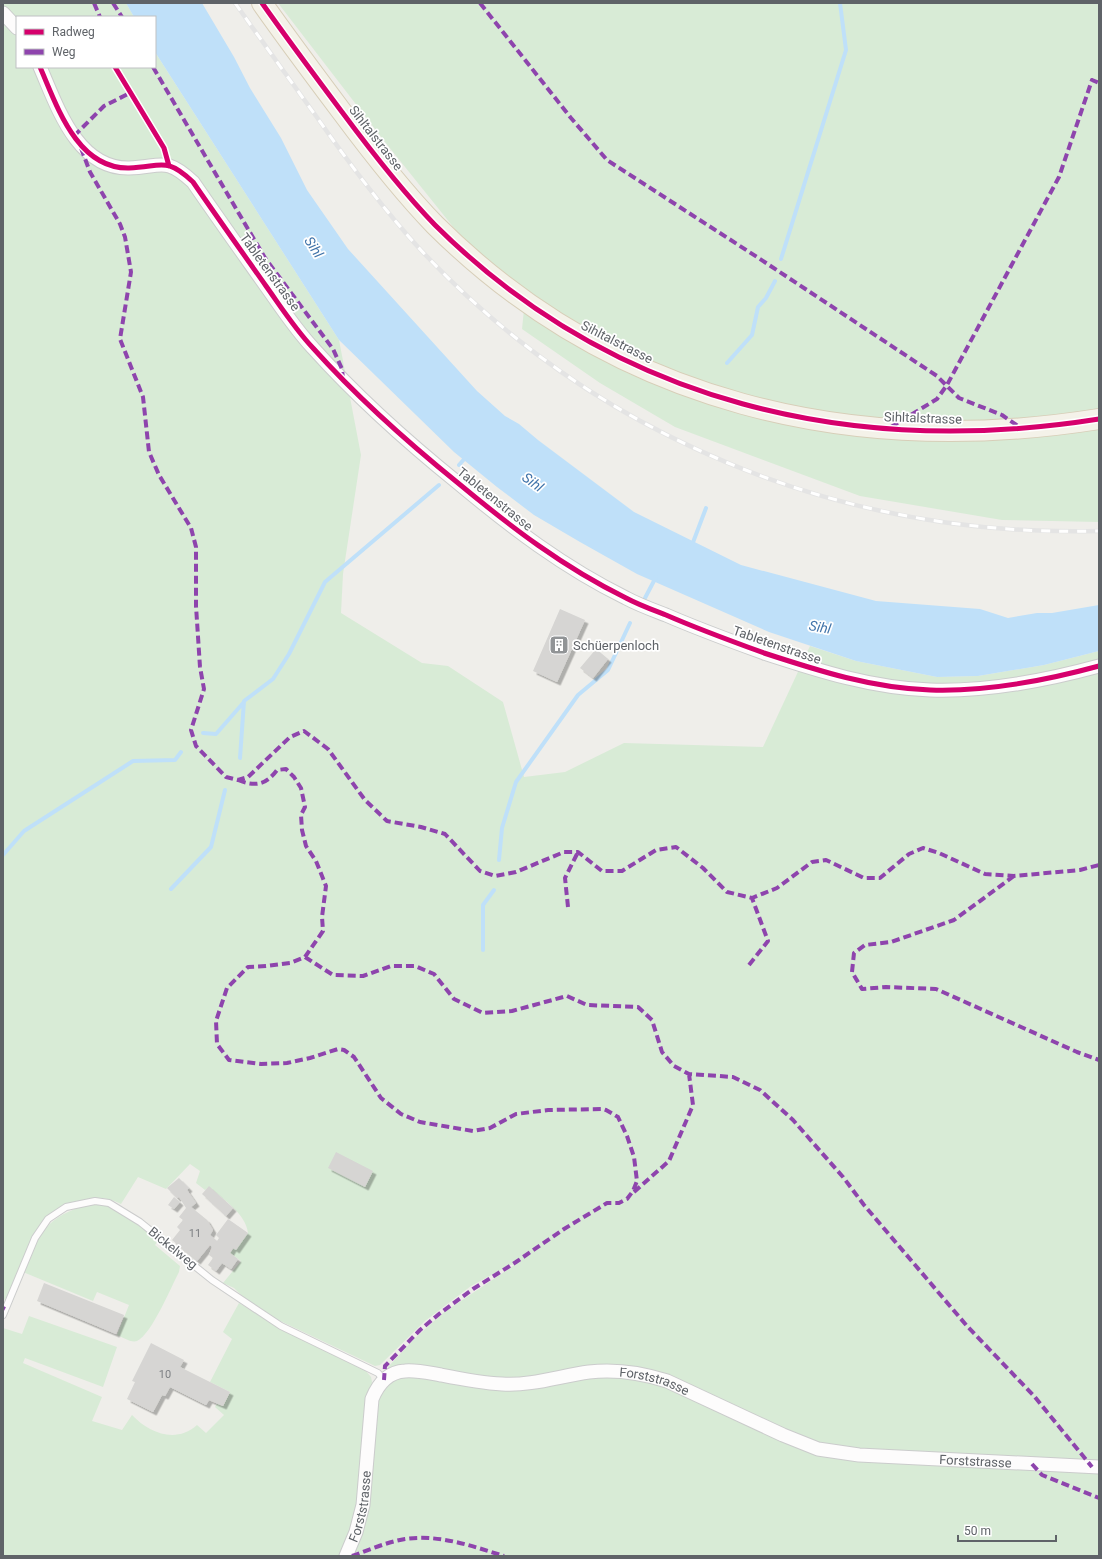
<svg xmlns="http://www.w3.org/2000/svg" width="1102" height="1559" font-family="Roboto,sans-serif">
<defs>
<filter id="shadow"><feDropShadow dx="3.5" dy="3.5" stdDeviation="0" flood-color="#0004"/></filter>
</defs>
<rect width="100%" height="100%" fill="#efeeea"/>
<path fill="#d8ebd6" d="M3 3H126L134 17H17V67H155V52L339 340 361 455 343 574 341 613 422 663 448 666 503 702 524 777 565 772 624 743 763 747 810 646 856 661 937 677 978 676 1044 665 1099 651V1556H351L376 1400 388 1367 414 1339 443 1313 516 1264 510 1265 471 1286 425 1321 380 1365 375 1366 274 1318 241 1295 234 1288 223 1283 241 1261 230 1253 248 1233C246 1214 223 1199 209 1187L205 1190 196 1183 200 1171 190 1164 166 1189 138 1177 121 1204C105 1196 96 1197 79 1201 38 1210 29 1246 14 1280 11 1288 8 1296 3 1302Z
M278 3H1099V522L1002 520 860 496 675 427 600 383 522 329 525 300 454 228 385 142Z
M90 1204 106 1205 123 1214 159 1239 155 1245 180 1266 179 1272C171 1287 152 1334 137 1341 131 1343 122 1337 117 1335L129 1305 97 1292 93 1301 23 1272C40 1232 45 1217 90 1204Z
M239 1303 278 1327 365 1370 371 1377 372 1382 363 1462 354 1525 341 1556H3V1328L22 1334 29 1316 117 1347 103 1387 25 1358 23 1363 102 1397 92 1421 122 1430 132 1415C149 1433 176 1444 197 1425L206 1433 224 1415 215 1407 217 1404 223 1406 230 1392 210 1382 232 1339 223 1332Z"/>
<path fill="#bfe0f9" d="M126 3H202L234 57 250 88 281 138 307 190 348 249 477 391 505 416 519 424 538 440 634 512 741 565 876 601 980 609 1008 618 1037 613H1052L1099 605V651L1044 665 978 676 937 677 856 661 769 632 637 574 580 542 534 515 497 487 454 452 339 340 155 52V17H134Z"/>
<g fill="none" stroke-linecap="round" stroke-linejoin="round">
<path stroke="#bfe0f9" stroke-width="4" d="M781 259 846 50 840 3
M727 363 752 335 758 307 766 298 775 281
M459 465 466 457
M692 545 706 508
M645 598 656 577
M203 733 216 734 244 702
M240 758 244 701 273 679 289 654 325 582 439 485
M3 855 24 831 133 761 175 760 181 752
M499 860 502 828 516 782 578 695 608 670 630 623
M171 889 211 847 225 790
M483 950V905L494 890"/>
</g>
<path fill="#d6d5d3" filter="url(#shadow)" d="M560 609 585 620 557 682 533 671Z
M596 649 608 659 593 678 580 668Z
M336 1152 373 1171 365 1187 328 1168Z
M179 1178 189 1188 187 1190 196 1203 191 1207 207 1220 213 1230 210 1235 217 1241 219 1238 216 1235 228 1219 248 1233 236 1250 233 1248 230 1253 238 1259 231 1269 222 1263 216 1271 208 1265 213 1258 209 1255 212 1247 210 1245 197 1261 172 1240 180 1230 177 1227 183 1220 179 1217 186 1208 179 1197 177 1198 167 1188Z
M209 1186 233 1208 226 1216 202 1194Z
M174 1197 180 1202 174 1209 168 1205Z
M44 1283 124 1315 116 1334 37 1301Z
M151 1343 184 1360 180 1367 230 1392 223 1406 209 1400 206 1405 170 1387 165 1396 162 1395 153 1412 127 1399 135 1382 132 1381Z"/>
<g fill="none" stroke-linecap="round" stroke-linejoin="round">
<g stroke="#cbcccc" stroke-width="8">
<path id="lane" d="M3 1315 35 1238 48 1219 66 1207 95 1201 109 1203 140 1222 212 1280 281 1326 378 1373 384 1380"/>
</g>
<g stroke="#cbcccc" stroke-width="15">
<g id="street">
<path d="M3 13 17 28"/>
<path d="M40 67C57 106 77 169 129 168 162 167 165 156 193 182 217 217 242 252 266 286 281 307 295 329 313 348 357 397 406 441 458 483 511 527 563 567 626 598 639 605 653 610 666 615 698 629 731 641 764 653 819 671 872 688 930 690 987 692 1044 681 1099 666"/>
<path id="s1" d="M346 1556 356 1532 363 1505 372 1399C378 1384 388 1372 405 1371 417 1370 429 1373 441 1375 461 1379 482 1383 502 1384 531 1386 560 1376 589 1372 615 1369 642 1373 667 1381L783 1435 818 1449 859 1455 1099 1467"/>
</g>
</g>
<g stroke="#d7ceb8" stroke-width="22">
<path id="primary" d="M262 3C288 40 315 76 342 112 371 151 401 190 435 225 615 404 853 458 1099 419"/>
</g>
<use href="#lane" stroke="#fdfcfc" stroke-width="6"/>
<use href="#street" stroke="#fdfcfc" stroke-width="13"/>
<use href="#primary" stroke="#f4f2e9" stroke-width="20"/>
<g stroke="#e4e4e4" stroke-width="4.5">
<path id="rail" d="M235 3C262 41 289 79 316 116 348 162 381 206 418 247 594 437 841 538 1099 531"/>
</g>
<use href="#rail" stroke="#fff" stroke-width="3" stroke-dasharray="9" stroke-linecap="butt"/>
<path stroke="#8e44ad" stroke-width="4" stroke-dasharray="8 4" stroke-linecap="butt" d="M94 3 100 17
M113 3 122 17
M480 3 571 118 607 160 757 257 937 376 959 398 1002 415 1021 428
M153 67 265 258 333 349 342 369 343 379
M74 136 104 106 130 93
M81 148 90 172 120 224 125 237 131 272 120 339 143 397 149 452 159 475 191 528 196 547V606L200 667 204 689 191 730 196 746 226 777 238 780 248 777 290 737 304 731 328 749 365 800 387 821 421 827 445 834 480 871 495 876 516 872 564 852H578L602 871H622L656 850 676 847 703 868 727 892 752 898 777 888 812 862 826 860 864 878H880L909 854 923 848 939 853 985 874 1014 876 1080 870 1099 865
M891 427 937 399 947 385 1059 177 1092 80 1099 83
M238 780C255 787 266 785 277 770L286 769 294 777 301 788 305 807 301 815 302 830 306 846 316 861 326 886 322 917 323 931 305 957 290 963 266 966 248 967 227 988 216 1021 217 1044 229 1060 261 1064 287 1063 310 1058 338 1049 344 1050 354 1057 381 1098 401 1114 420 1122 473 1131 490 1128 516 1114 548 1110 603 1109 606 1110 618 1117 627 1136 634 1157 637 1181 633 1191 627 1199 619 1203H607L564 1229 516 1262 473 1289 439 1314 420 1330 385 1366 384 1380
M1014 876 954 920 891 942 865 945 854 953 852 972 862 989 886 987 936 989 1077 1052 1099 1060
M568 907 565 878 578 852
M305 957 333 975 363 976 391 966H415L434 974 454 999 483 1013 512 1011 567 996 587 1005 638 1007 652 1020 662 1052 674 1066 689 1074 733 1077 760 1090 793 1120 843 1177 864 1205 967 1326 1034 1396 1092 1467
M749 965 768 941 752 898
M634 1192 669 1161 693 1105 689 1074
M3 1308 5 1309
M1032 1464 1042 1475 1099 1498
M352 1556C369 1550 387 1542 405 1539 439 1534 472 1546 504 1556"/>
<g stroke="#fff" stroke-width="8">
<path id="cycleway" d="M262 3C288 40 315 76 342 112 371 151 401 190 435 225 615 404 853 458 1099 419
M40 67C57 106 77 169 129 168 162 167 165 156 193 182 217 217 242 252 266 286 281 307 295 329 313 348 357 397 406 441 458 483 511 527 563 567 626 598 639 605 653 610 666 615 698 629 731 641 764 653 819 671 872 688 930 690 987 692 1044 681 1099 666
M115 67 164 148 169 166"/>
</g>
<use href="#cycleway" stroke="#d6006c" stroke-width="5"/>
</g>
<defs>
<g id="building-square" transform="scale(1)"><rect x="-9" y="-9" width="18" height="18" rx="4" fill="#919496" stroke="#fff"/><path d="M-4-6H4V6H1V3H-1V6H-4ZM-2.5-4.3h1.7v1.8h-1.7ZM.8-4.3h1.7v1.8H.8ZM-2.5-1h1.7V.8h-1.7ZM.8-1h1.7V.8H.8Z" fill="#fff"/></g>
</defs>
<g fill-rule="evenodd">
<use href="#building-square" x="559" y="645"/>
</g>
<g text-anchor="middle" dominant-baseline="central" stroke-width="3.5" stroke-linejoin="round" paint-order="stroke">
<g font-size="11" fill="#7e8184">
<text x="195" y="1233">11</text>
<text x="165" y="1374">10</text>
</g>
<g font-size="13" fill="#5f6368" stroke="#fff">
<text transform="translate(376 138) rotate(52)">Sihltalstrasse</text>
<text transform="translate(270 272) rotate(54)">Tabletenstrasse</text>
<text transform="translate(617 342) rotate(27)">Sihltalstrasse</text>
<text transform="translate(923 418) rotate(2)">Sihltalstrasse</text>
<text transform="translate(495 499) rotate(39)">Tabletenstrasse</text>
<text transform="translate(777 645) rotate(19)">Tabletenstrasse</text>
<text transform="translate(173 1248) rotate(39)">Bickelweg</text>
<text stroke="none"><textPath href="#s1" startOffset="459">Forststrasse</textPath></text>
<text stroke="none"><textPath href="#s1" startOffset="795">Forststrasse</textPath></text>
<text stroke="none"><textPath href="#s1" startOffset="52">Forststrasse</textPath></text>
</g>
<g font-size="13" fill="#5f6368" stroke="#fff" text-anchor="start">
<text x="573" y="645">Schüerpenloch</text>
</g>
<g font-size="14" font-style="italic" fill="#4174aa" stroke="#fff">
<text transform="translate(314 247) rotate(57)">Sihl</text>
<text transform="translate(533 482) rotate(36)">Sihl</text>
<text transform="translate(820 627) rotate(10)">Sihl</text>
</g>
</g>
<rect width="1102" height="1559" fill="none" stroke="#5f6368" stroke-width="8"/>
<rect x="16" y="16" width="140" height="52" fill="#ffffff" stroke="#bfc1c3"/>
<rect x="24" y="29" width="20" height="6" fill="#d6006c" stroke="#bfc1c3"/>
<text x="52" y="36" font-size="12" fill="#5f6368">Radweg</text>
<rect x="24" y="49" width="20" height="6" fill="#8e44ad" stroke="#bfc1c3"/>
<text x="52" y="56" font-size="12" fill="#5f6368">Weg</text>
<path d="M958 1535v6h98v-6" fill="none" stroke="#5f6368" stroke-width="2"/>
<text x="964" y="1535" font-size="12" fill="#5f6368" stroke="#ffffff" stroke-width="3" paint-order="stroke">50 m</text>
</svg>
